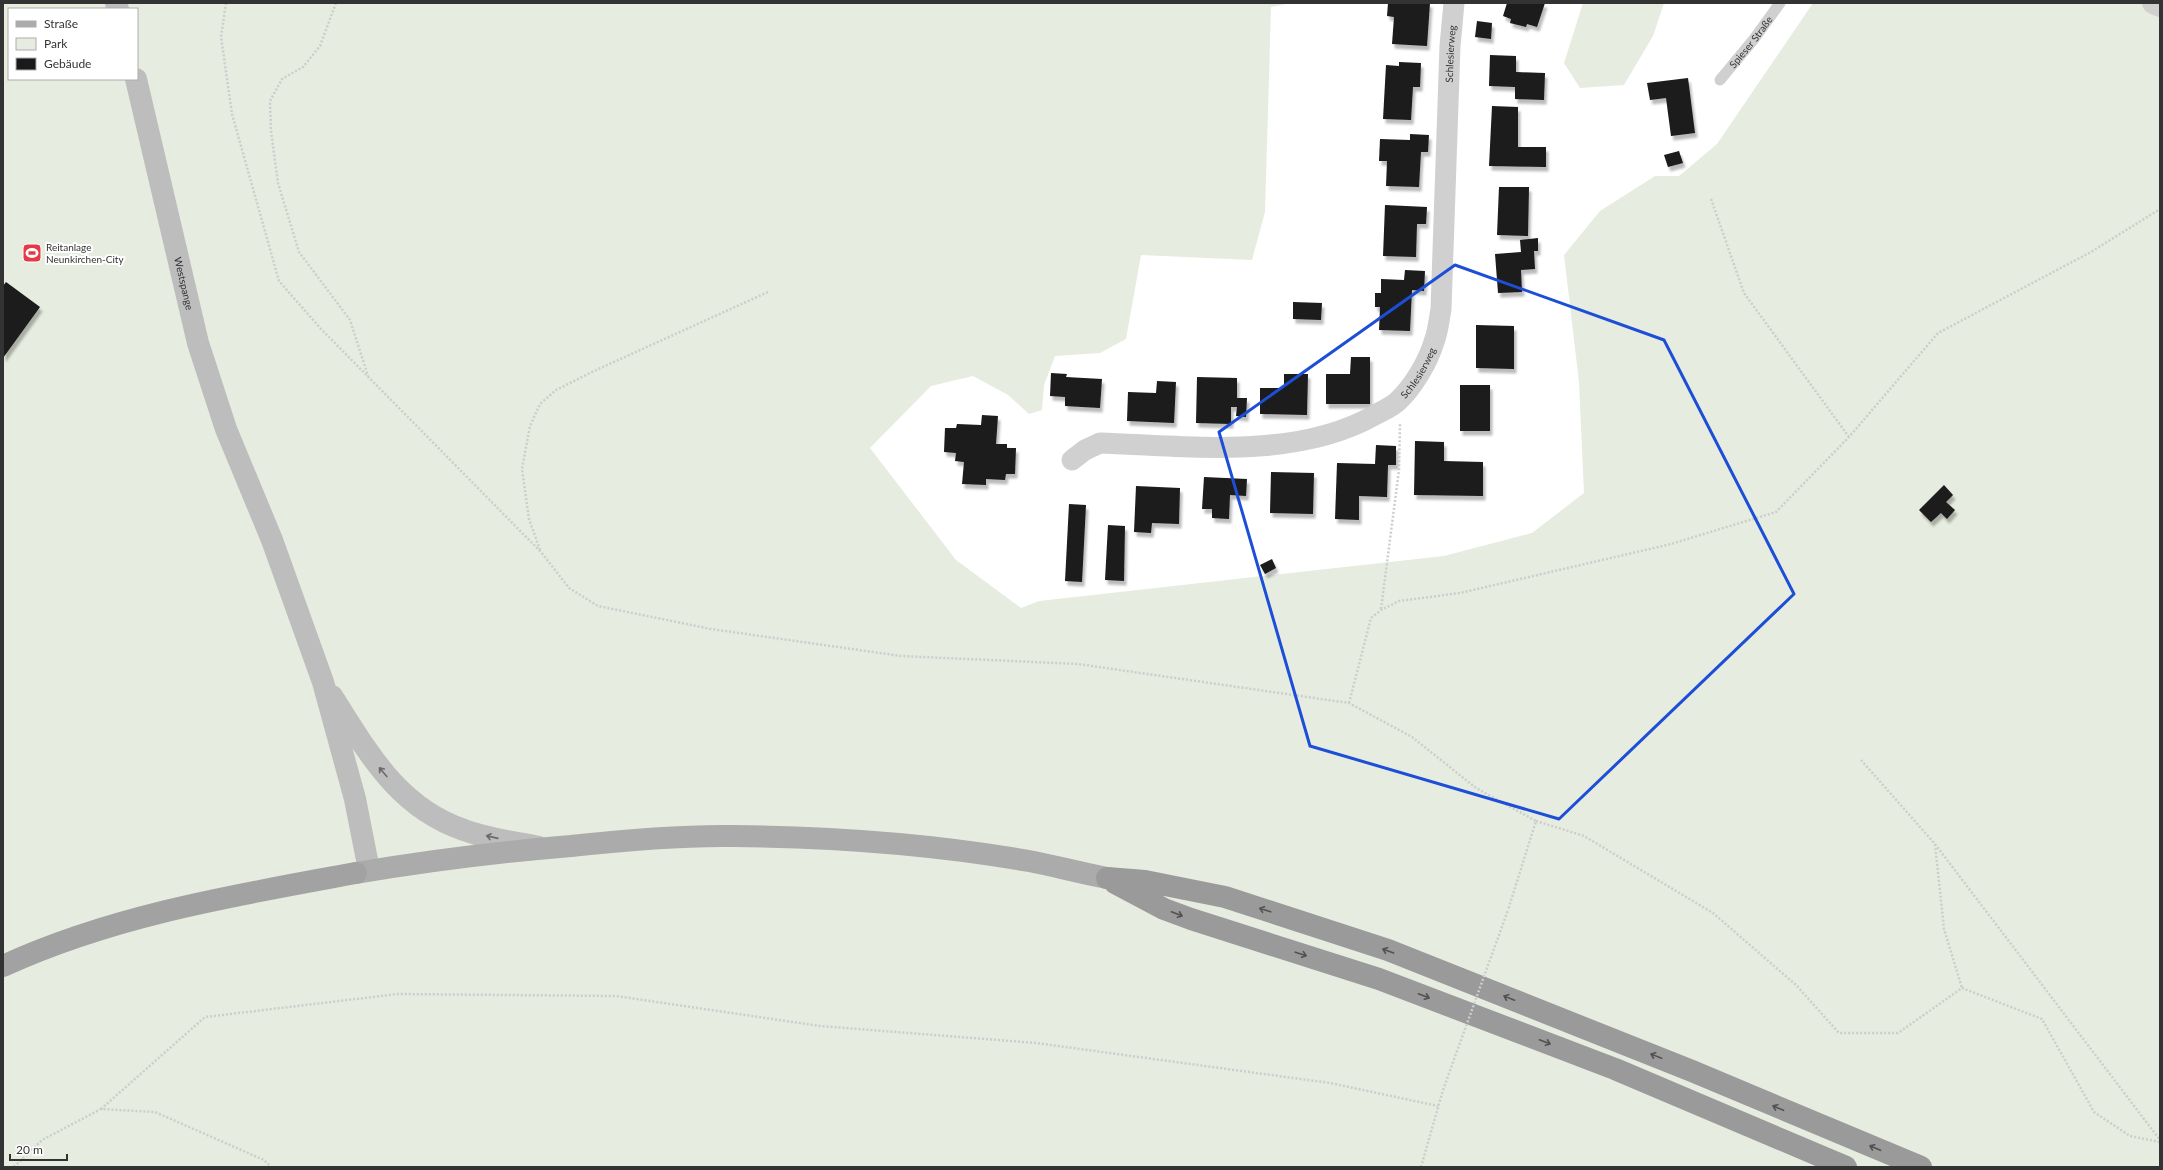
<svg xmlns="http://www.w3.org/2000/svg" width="2163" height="1170" font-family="Lato,sans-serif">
<defs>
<filter id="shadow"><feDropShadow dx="2.5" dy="4.5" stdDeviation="1" flood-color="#0004"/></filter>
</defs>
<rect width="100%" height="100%" fill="#fff"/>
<path fill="#e6ecdf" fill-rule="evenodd" d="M3 3H1291L1271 7 1265 212 1252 260 1141 255 1126 339 1100 353 1055 356 1044 385 1042 410 1029 414 1008 395 973 376 931 386 870 448 956 560 1021 608 1039 601 1444 556 1532 533 1584 493 1579 382 1564 255 1600 211 1655 176H1679L1717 144 1813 3H2160V1167H3ZM9 9H137V79H9Z
M1583 3H1664L1653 36 1624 85 1580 88 1564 63Z"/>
<path fill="#1a1a1a" filter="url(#shadow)" d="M1388 3H1430L1427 46 1392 44 1394 17 1387 16Z
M1507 3H1545L1537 27 1527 24 1526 27 1510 23 1511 19 1503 16Z
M1477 21 1492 23 1491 39 1475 37Z
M1490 55 1516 56V72L1545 73 1544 100 1515 99V87L1489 86Z
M1399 62 1421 63 1420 87H1413L1411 120 1383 119 1386 65 1399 66Z
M1688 78 1695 133 1671 136 1666 98 1650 100 1647 83Z
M1492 106 1518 107V147H1546V167L1489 166Z
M1410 134 1429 135 1428 152H1421L1419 187 1386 186 1387 161H1379L1380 139 1410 140Z
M1679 151 1683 163 1668 167 1664 155Z
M1499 187H1529L1528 236 1497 235Z
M1385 205 1427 207 1426 224H1417L1416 257 1383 256Z
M1538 238V251H1534L1535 269 1521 270 1522 292 1498 293 1495 254 1521 252 1520 240Z
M1405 270 1425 271 1424 291 1412 290 1410 331 1379 330 1380 307H1375V293H1381V279L1404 280Z
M6 282 40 307 3 358V286Z
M1293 302 1322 303 1321 320 1293 319Z
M1476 325 1514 326V369L1476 368Z
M1351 357H1370V404H1326V374H1350Z
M1051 373 1067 374 1066 377 1102 379 1100 408 1065 406V397L1050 396Z
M1284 374H1308L1307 415 1260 414V388H1284Z
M1197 377 1237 378V398H1247L1246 417 1236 416 1237 407H1231V424L1196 423Z
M1157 381 1176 382 1174 423 1127 421 1128 392 1156 393Z
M1460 385H1490V431H1460Z
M982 415 998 416 996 444H1007V448H1016L1015 474H1006L1005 480 986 479V485L962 484 964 462 955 461 956 453 944 452 945 428H956L957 424 981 425Z
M1415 441 1444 442V461L1483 462V496L1414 495Z
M1376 445 1396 446V465H1388L1387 497 1359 496V520L1335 519 1337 463 1375 464Z
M1271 472 1314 473 1313 514 1270 513Z
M1204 477 1247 479 1246 496 1230 495 1229 519 1212 518V509H1202Z
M1944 485 1953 495 1946 502 1955 510 1947 519 1941 513 1931 522 1919 510Z
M1136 486 1180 488 1179 524 1152 523 1151 533 1134 532Z
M1069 504 1086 505 1082 582 1065 581Z
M1108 525 1125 526 1124 581 1105 580Z
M1272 559 1276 568 1265 574 1260 565Z"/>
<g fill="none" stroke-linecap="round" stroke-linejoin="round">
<path stroke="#cdcdcd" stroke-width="2.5" stroke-dasharray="2 2" stroke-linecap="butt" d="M226 3 221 37 232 114 279 281 321 329 541 552 569 588 598 606 711 629 901 656 1078 664 1349 703 1412 737 1476 788 1536 821 1508 910
M336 3 320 46 303 67 282 79 270 101 271 131 278 183 299 252 350 320 368 376
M1711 199 1744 293 1849 437
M540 550 529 519 522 469 530 426 540 404 556 390 594 371 768 292
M1381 609 1399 470 1400 423
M1349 703 1371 618 1381 610 1399 601 1460 593 1671 544 1776 512 1849 437 1938 333 2091 252 2160 209
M1861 760 1935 844 1944 929 1962 988
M1536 821 1584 836 1713 913 1796 985 1839 1033H1898L1962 988 2042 1019 2094 1112 2130 1136 2160 1142
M1935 844 2160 1140
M101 1109 205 1017 398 994 616 996 820 1026 1036 1043 1330 1083 1438 1106
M14 1167 42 1140 101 1109 155 1112 264 1160 271 1167
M1421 1167 1443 1090"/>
<path stroke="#d0d0d0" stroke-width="11" id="s1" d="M1720 80 1754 39 1780 3"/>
<path stroke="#d0d0d0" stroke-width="21" id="s2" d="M1072 460 1085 450 1100 443C1188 446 1296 460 1375 415 1382 411 1392 407 1398 401 1413 387 1428 362 1434 342 1438 332 1439 320 1441 309L1450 46 1454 3"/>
<path stroke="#d0d0d0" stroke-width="22" d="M2153 3 2160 6"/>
<g stroke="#bdbdbd" stroke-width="22">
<path d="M116 3 118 9"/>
<path id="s3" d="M136 79 198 343 226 429 272 540 323 682 355 799 369 870"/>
<path d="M332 696C368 752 397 807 464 830 488 839 514 842 539 847"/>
</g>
<path stroke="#ababab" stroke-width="22" d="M356 873C427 861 499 852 571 846 625 840 680 835 734 836 832 837 932 844 1029 861 1055 866 1081 873 1107 878"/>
<path stroke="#a2a2a2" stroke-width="22" d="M3 966C114 915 236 895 356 873"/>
<path stroke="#9a9a9a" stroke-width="22" d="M1107 878 1145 881 1225 897 1388 950 1692 1071 1921 1167
M1115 883 1164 909 1191 919 1379 979 1615 1069 1846 1167"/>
<path stroke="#cdcdcd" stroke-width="2.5" stroke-dasharray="2 2" stroke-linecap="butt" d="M1443 1090 1508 910"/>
</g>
<defs><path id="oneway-shaft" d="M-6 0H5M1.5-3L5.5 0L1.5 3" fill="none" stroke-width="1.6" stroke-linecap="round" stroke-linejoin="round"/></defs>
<g stroke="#6a6a6a">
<use href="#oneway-shaft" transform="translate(383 772) rotate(-130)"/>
<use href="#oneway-shaft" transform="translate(492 837) rotate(-167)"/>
</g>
<g stroke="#525252">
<use href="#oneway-shaft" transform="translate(1265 910) rotate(-162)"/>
<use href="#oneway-shaft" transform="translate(1177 914) rotate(21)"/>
<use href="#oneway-shaft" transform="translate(1388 951) rotate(-160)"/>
<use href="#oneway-shaft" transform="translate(1301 954) rotate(18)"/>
<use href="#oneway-shaft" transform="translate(1424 996) rotate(21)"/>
<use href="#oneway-shaft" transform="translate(1509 998) rotate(-158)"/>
<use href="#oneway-shaft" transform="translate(1545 1042) rotate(21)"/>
<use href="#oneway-shaft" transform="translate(1656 1056) rotate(-158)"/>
<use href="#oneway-shaft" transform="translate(1778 1108) rotate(-157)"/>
<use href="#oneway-shaft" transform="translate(1875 1148) rotate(-157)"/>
</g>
<path fill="none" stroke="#1d4ed8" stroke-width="3" stroke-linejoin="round" d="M1455 265 1664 340 1794 594 1559 819 1310 746 1219 432Z"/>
<defs>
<g id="stadium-square" transform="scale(1)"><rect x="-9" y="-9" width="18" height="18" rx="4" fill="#e63946" stroke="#fff"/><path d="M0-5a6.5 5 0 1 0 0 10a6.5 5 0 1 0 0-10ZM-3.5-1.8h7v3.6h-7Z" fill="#fff"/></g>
</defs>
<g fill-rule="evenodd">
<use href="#stadium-square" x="32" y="253"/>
</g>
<g text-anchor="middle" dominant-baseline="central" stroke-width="4" stroke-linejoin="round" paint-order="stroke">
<g font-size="10" fill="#333" stroke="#fff">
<text stroke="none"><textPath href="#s1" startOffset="49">Spieser Straße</textPath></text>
<text stroke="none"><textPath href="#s2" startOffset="699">Schlesierweg</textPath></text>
<text stroke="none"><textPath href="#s3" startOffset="210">Westspange</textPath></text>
<text stroke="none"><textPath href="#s2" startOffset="375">Schlesierweg</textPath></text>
</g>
<g font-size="10" fill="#333" stroke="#fff" text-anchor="start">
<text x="46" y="247">Reitanlage<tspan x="46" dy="12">Neunkirchen-City</tspan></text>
</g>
</g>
<rect width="2163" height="1170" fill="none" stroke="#333333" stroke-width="8"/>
<rect x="8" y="8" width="130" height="72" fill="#ffffff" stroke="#adadad"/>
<rect x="16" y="21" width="20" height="6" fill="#ababab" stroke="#adadad"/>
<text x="44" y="28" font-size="12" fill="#333333">Straße</text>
<rect x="16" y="38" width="20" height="12" fill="#e6ecdf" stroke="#adadad"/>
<text x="44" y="48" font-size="12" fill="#333333">Park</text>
<rect x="16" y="58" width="20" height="12" fill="#1a1a1a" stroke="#adadad"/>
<text x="44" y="68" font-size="12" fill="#333333">Gebäude</text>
<path d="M10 1154v6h57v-6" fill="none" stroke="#333333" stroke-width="2"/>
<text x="16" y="1154" font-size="12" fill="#333333" stroke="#ffffff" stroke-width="3" paint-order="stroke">20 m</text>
</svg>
